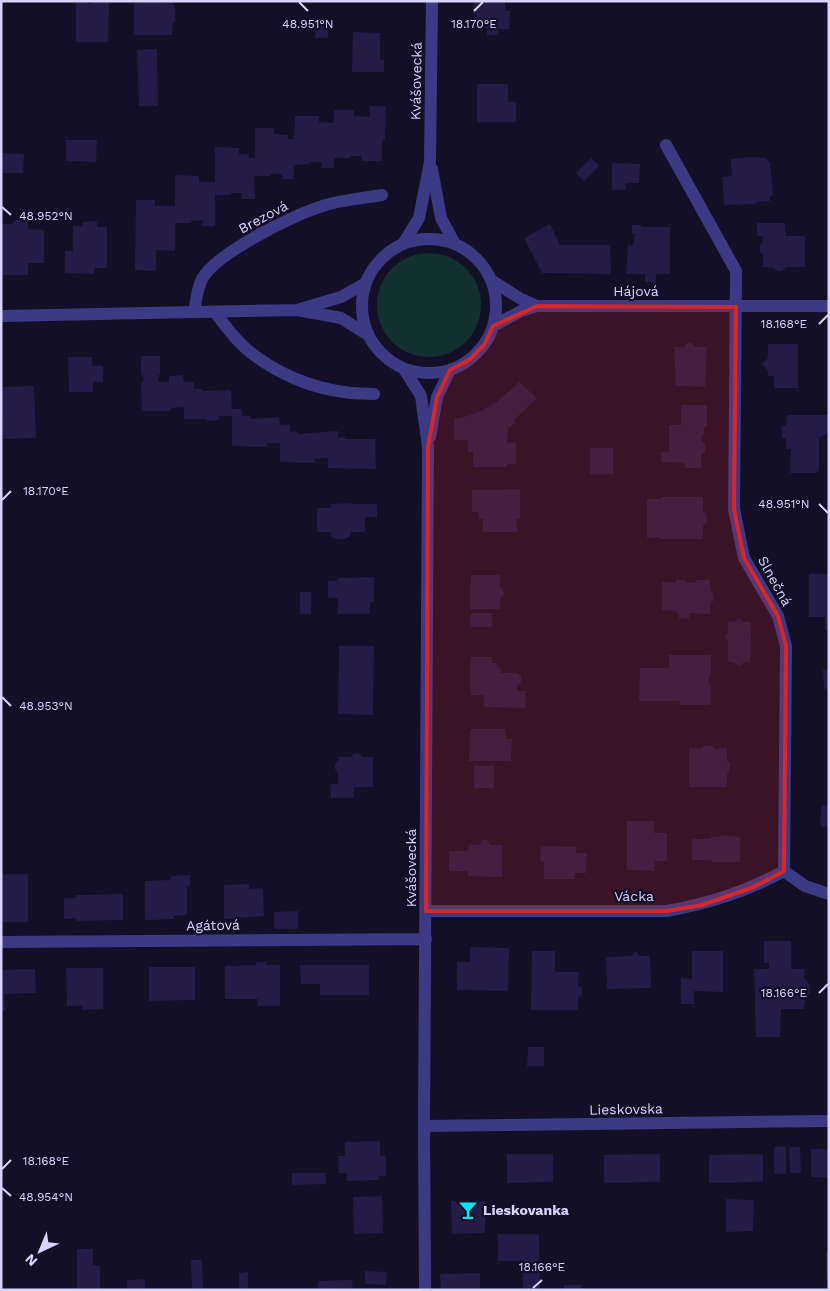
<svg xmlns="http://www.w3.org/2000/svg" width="830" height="1291" font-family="'Work Sans',sans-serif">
<rect width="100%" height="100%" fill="#130f26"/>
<path fill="#12302f" d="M377 305a52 52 0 1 1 104 0a52 52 0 1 1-104 0Z"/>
<path fill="#241b47" d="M109 1 108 42H76V2H88V4H92V2Z
M134 1H173V5H175V22H173L172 35H134Z
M474 1H505V11H510L509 29H498V35H487V28L476 29V14L473 15Z
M316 20H329L328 38H315Z
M353 32 380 33V60H384V72H352Z
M157 49 158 106H139L137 50Z
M477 84H508V102H516V122H477Z
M370 106H386L385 140H382V161H362V156H350V158H334V168H322V162H311L310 164 294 165V179H282V174H270V176H254L255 199H242V193H231V195H215V226H202L203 220 191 221V223H175V251L156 250V271L135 270 136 200H155V206H175V175L199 176V182H215V147L239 148V154H249V158H255V128H274V134L288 135V139H294L295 116H319V122L334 123V110H354V116L370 117Z
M66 140H97L96 162 66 161Z
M1 153 24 154 23 173H1Z
M753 157 765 158 770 163 773 196H770V201L756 202V204L724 205 722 177 732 176 731 159Z
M591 158 599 166 584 181 576 173Z
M612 163 640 164 639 183H626V190H612Z
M16 220H28V229L44 230V263H28V275H1V224H12Z
M98 221 97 227H107V268H94V274L65 273V251H73V226H83V222Z
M757 223H785L786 236H805V267H786L782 271H777L773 268 763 267V254L760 252V245L763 244V236H757Z
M550 224 560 245H610L611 274 542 273 524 238Z
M632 225H641V227H670V274H656V282H645V274H626L628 243 629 246H633L634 242 635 234H632Z
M687 343H692L695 347H707L705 387 676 386 674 347H684Z
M768 344H798V388H774V376H768V370L762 364 768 358Z
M141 356H160V375H158V382H169V376L183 375 184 382H194V389H202V391L231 390 232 409H242V416H250V419L279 417 280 425 290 424V432L297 431 298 434 338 431V438L345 437V439H375L376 469 328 468V458L315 459V463L280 462V443H267V447L232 446V416H219V420L207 421V419H184V407L171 408V411H142L141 382H143V375H141Z
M68 357H92V366H103V382H93V392H69Z
M519 382 537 398 514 420 516 423 508 428 507 443 516 442V464H507V467H473V452H468V440H454V419L468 416 481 411 498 401Z
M34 386 36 438 3 439 1 387Z
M681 405H707V427H704V433L701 437V440L705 444V451L701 455V468H685V463L661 462V452H669V425H681Z
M787 415H829V432L819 438V469L817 473H790L791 449H786V438H782L781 426H786Z
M590 448H613V474H590Z
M520 489V519H516L517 532H483V519H478V512H472V490Z
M661 497H703V511L707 514V522L703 526V539H660L661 537 647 538V499H661Z
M350 503V504H377V517H365V532H350V537H347L345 539H337L331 537V532H317V508H331V504Z
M809 574H829V629H825V617H809Z
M471 575H500V586L503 590 504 595 500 598V609H470Z
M374 577V602H370V614H338V598H328V581H338V578Z
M676 580H685L688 583H694L697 580H710V590L714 594V600L710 604V614L689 613V618H679V614L676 613V611L662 610V582L676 583Z
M300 592H311V614H300Z
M471 613H492V627H470Z
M739 618 743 622H750L751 637 750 662 743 663 739 666 735 663 728 662V641L724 637 728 633V622L736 621Z
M339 646H374L373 715 338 714Z
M669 655H711V675H709L708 685 711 684 710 705H679L680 701H639L640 668H669Z
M470 657H492V663H496L501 669V673H517L521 677V682L517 686V691H526L525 708 484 707V695H470Z
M823 669H829V688L824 689Z
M470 729H506V739H512L511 761H469Z
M704 746H712L715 749 727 748V761L730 763 729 772 727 774V787H689V748H701Z
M354 754H359L363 757H373V787H354V798H331L330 784H338V773L335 769V764L338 761V757H351Z
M474 766H494V788H474Z
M822 805H829V827H821L820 822Z
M627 821H654V833H667V861H654V871L627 870Z
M720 835 740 837V862H712L711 860H692V839H711V837H719Z
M482 840H487L490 845H502V877L468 876V871H449V851H468L469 844 480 845Z
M541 846 576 847V853H587L586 873H575V879H544V862L540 861Z
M8 874H28V922H1V875Z
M190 875V886H187V915L174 916V919L145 920V881L171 880V876Z
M249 884V889L263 888 264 916 224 919V885Z
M123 894V920L76 921V918L64 919V898H76V895Z
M298 911V929H274V912Z
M764 941H791V969H805L804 977 810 985V992L805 1001 804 1009H781L780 1037H756L754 969H769V963H764Z
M470 947 509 948 508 991 457 990V962H470Z
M532 951H555V972H579L578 985 582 988V995L578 998V1010H531Z
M635 951 640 956H650L651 988 607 989 606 957 631 956Z
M692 951H723V992L694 991V1004H681V978L692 979Z
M256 962H266V965H280V1006H258V999H225V966L256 965Z
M300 965H369V995H320V984H301Z
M149 967H195V1000L149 1001Z
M66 968H103V1009L83 1010V1006H67Z
M35 969 36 993 4 994 5 1011H1V970Z
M528 1047H544V1066H527Z
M380 1141V1156H386V1176H379V1180L347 1181V1173H339L338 1156H345V1142Z
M786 1146V1174H774V1147Z
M789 1147H800L801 1173H790Z
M811 1149H829V1178L811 1177Z
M507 1154H553V1182L507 1183Z
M647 1154H660V1182L604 1183V1155Z
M763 1154V1182L709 1183V1155Z
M292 1173H326V1184L292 1185Z
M382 1196 383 1233 354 1234 353 1197Z
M726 1199 754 1200 753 1231 726 1232Z
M451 1201H485V1233L452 1234Z
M498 1234H539L540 1290H523L522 1261H498Z
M77 1249H93V1265L100 1266V1290H77Z
M826 1253H829V1279H826Z
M191 1260H202L203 1290H192Z
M365 1271 387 1272 386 1285 365 1284Z
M248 1272V1290H239V1273Z
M480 1273V1290H441L440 1274Z
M145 1279V1290H127V1280Z
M352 1280 353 1290H318V1281Z
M564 1285H582V1290H564Z"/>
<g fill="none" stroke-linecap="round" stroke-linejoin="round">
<path stroke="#3d3a85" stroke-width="12" d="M666 145 736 271 734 509 744 558 778 616 786 646 784 871
M432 169 441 218 455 244
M362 306a67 67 0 1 1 134 0a67 67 0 1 1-134 0Z
M403 244 419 218 430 162 432 1
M491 280 521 299 537 306
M300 309 341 297 366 283
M194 312C196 301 197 289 202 279 218 251 298 213 329 204 346 200 364 198 382 195
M215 312C225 326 236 341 250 352 276 373 311 388 344 392 354 394 364 393 374 394
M1 316 297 310 341 318 368 335
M493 326 521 311 537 306H829
M404 369 421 396 428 447 424 1126 425 1290
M430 437 437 397 450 370
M426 911H667C710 903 745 892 784 871L805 886 829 894
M1 942 426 939
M424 1126 829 1121"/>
</g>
<path fill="#d62828" fill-opacity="0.2" stroke="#d62828" stroke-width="4" stroke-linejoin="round" d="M537 306 736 307 734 509 744 558 778 616 786 646 784 871 754 887 702 905 667 911H426L428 447 437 397 450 370 469 360 484 345 493 326Z"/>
<path fill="none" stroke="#d9d4ff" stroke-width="2" d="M299 2 308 11M474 11 483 2M2 207 11 215M819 324 828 315M2 500 11 491M819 504 828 513M2 697 11 706M819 993 828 984M2 1169 11 1160M2 1188 11 1196M533 1288 542 1280"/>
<defs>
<g id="bar-bare" transform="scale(1.5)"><path d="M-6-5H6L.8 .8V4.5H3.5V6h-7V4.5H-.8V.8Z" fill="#00e5ff" stroke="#130f26" stroke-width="2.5" paint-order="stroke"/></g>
</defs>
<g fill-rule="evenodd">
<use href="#bar-bare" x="468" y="1210"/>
</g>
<g text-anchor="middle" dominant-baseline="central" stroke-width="4.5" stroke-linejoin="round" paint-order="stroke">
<g font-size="14" fill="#d9d4ff" stroke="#130f26">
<text transform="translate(416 81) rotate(-89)">Kvášovecká</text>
<text transform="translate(263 217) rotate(-28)">Brezová</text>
<text x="636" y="291">Hájová</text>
<text transform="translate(775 581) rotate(61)">Slnečná</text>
<text transform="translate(411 868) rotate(-90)">Kvášovecká</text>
<text x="634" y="896">Vácka</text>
<text transform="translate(213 925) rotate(-1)">Agátová</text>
<text transform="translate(626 1109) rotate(-1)">Lieskovska</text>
</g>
<g font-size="14" font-weight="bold" fill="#d9d4ff" stroke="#130f26" text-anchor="start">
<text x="483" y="1210">Lieskovanka</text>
</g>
</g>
<g font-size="12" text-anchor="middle" fill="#d9d4ff" stroke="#130f26" stroke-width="4.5" stroke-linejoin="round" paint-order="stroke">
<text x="308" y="28">48.951°N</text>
<text x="474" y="28">18.170°E</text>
<text x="46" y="220">48.952°N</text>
<text x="784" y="328">18.168°E</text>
<text x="46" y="495">18.170°E</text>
<text x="784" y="508">48.951°N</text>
<text x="46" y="710">48.953°N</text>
<text x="784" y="997">18.166°E</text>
<text x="46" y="1165">18.168°E</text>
<text x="46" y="1201">48.954°N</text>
<text x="542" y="1271">18.166°E</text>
</g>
<rect width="830" height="1291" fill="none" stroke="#d9d4ff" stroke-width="5"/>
<g transform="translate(40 1251) rotate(224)" stroke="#130f26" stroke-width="4" paint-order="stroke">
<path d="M0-4L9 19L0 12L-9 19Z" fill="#d9d4ff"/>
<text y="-8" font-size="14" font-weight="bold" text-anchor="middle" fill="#d9d4ff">N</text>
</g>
</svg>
